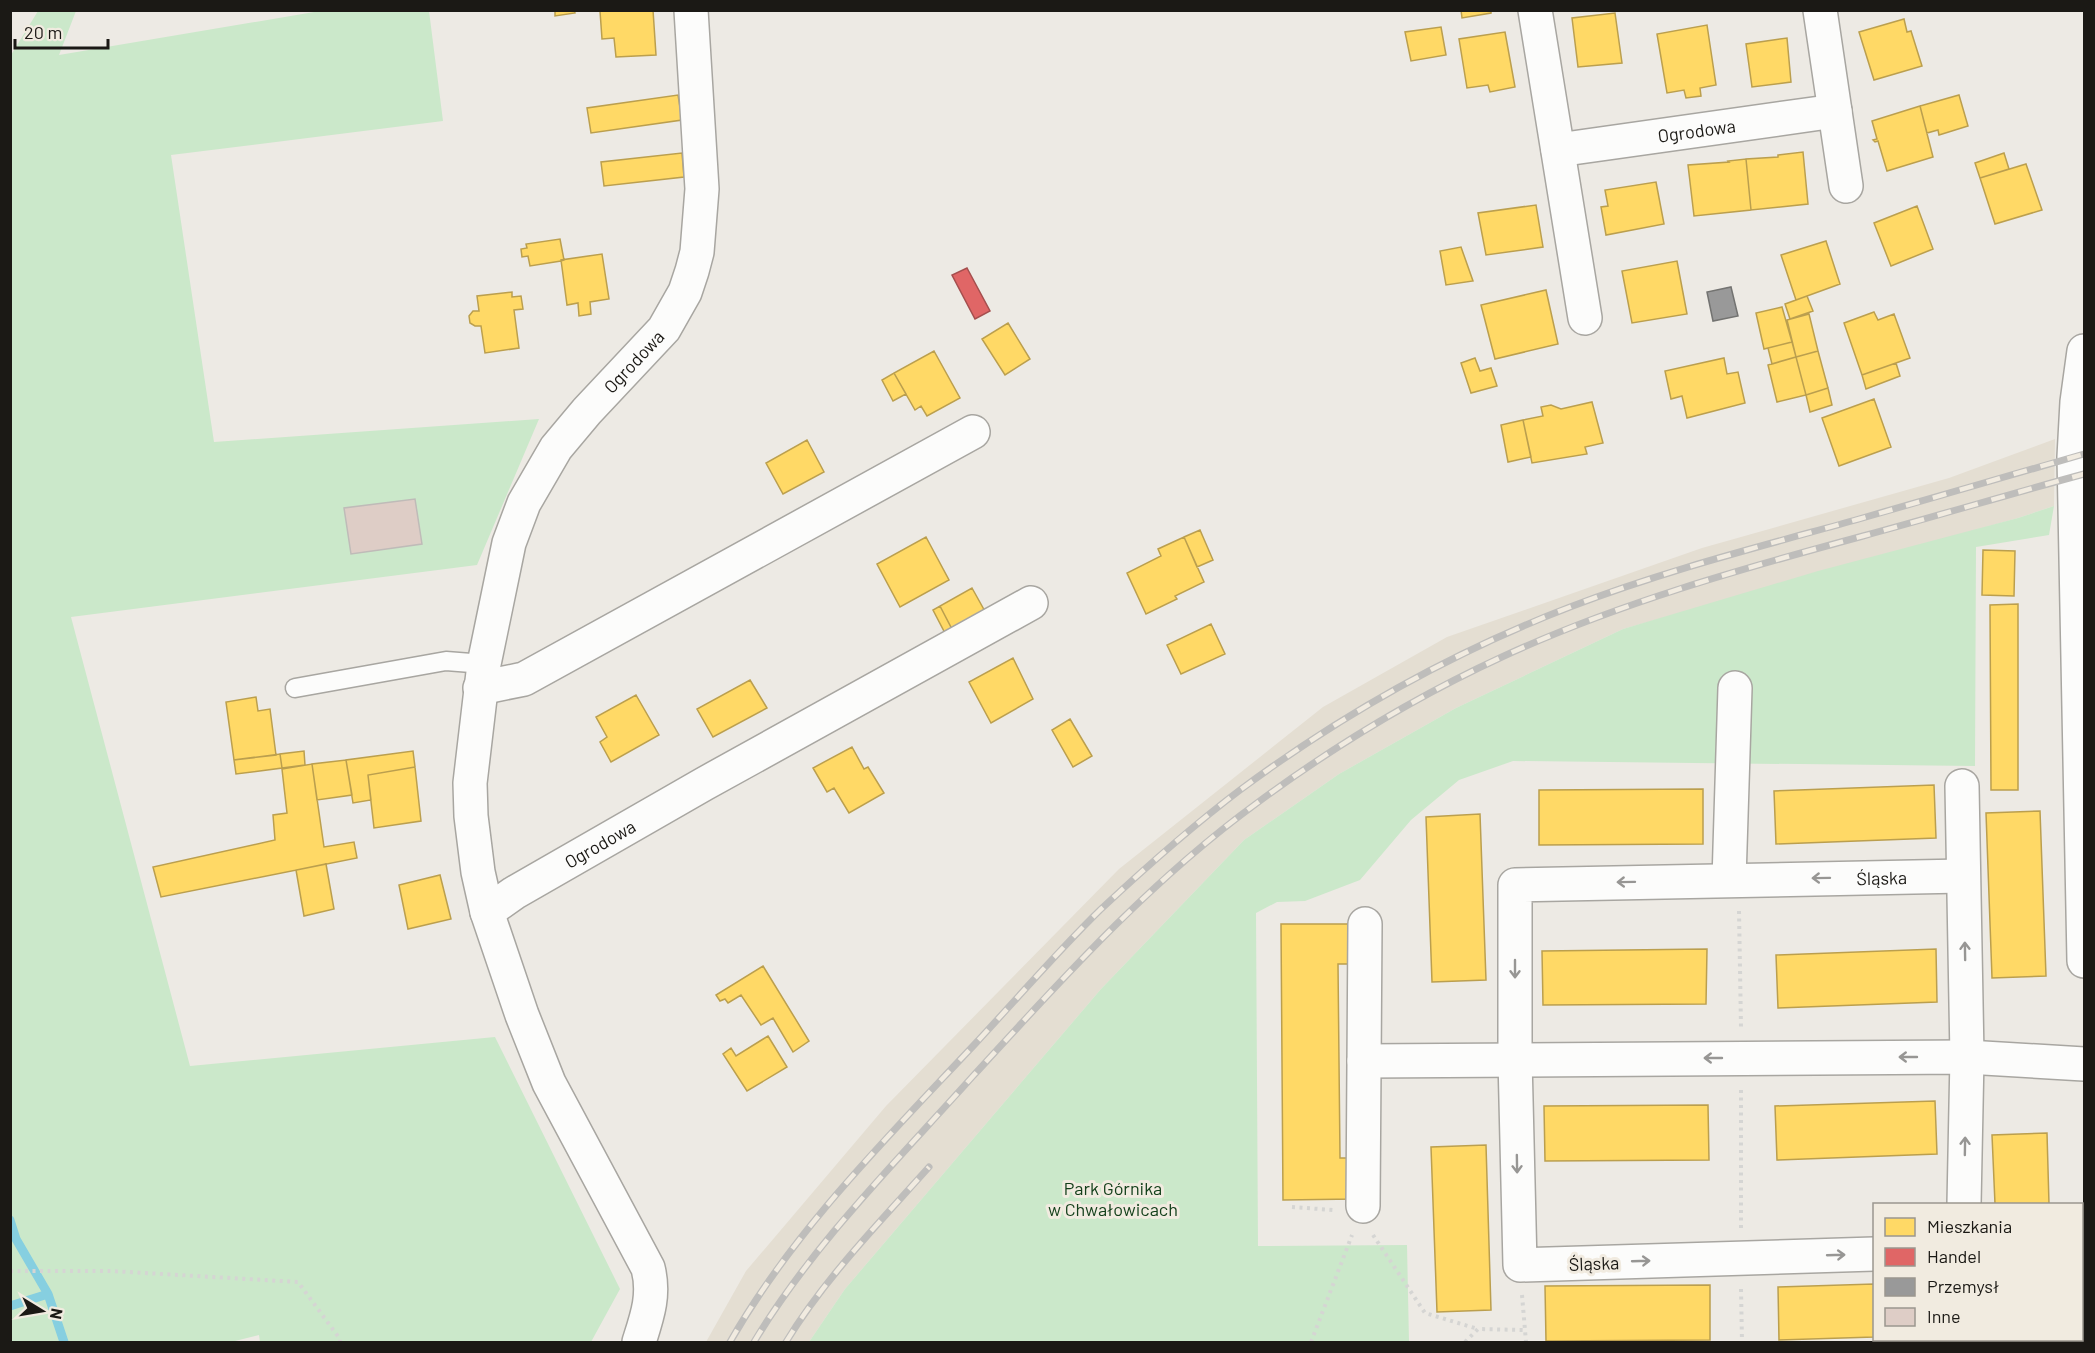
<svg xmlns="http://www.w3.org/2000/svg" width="2095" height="1353" font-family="Barlow,sans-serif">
<rect width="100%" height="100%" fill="#edeae4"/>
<path fill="#e4ded2" d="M2055 439 2054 506 2018 518 1623 629 1456 708 1339 774 1244 840 1101 989 845 1289 809 1342H706L746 1271 886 1106 1119 869 1323 707 1447 637 1702 548 1949 478Z"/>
<path fill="#cbe8ca" d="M38 11H76L59 55 320 11H429L443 121 171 155 214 442 539 419 477 565 71 617 190 1066 495 1037 620 1289 591 1342H260L259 1335 231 1342H11V55Z
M2054 506 2049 535 1976 547 1975 766 1513 761 1459 780 1411 820 1360 880 1305 901 1277 902 1256 913 1258 1246 1407 1245 1409 1342H809L845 1289 1101 989 1244 840 1339 774 1456 708 1623 629 1818 571 2018 518Z"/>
<path fill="#ffd966" stroke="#bb9f4e" stroke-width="1.5" d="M555 10H574L575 13 555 16Z
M653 10 656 55 616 57 614 38 602 39 600 11Z
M1461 10H1491V13L1462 18Z
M1615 13 1622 63 1578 67 1572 18Z
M1904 19 1907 32 1911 31 1922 66 1874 80 1859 32Z
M1707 25 1716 85 1700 88 1701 96 1686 98 1684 90 1667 93 1657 34Z
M1441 27 1446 55 1411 61 1405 32Z
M1505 32 1515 87 1490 92 1488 85 1467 88 1459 39Z
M1787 38 1791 82 1752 87 1746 44Z
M678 95 682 120 591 133 587 108Z
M1959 95 1968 126 1939 135 1938 130 1927 133 1920 106Z
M1920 106 1933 157 1887 171 1878 141 1875 142 1873 140 1877 139 1872 121Z
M1803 152 1808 204 1751 210 1746 159 1778 157V155Z
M682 153 684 177 604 186 601 162Z
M2004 153 2009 169 1980 178 1975 163Z
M1746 159 1751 210 1694 216 1688 165 1729 162 1728 161Z
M2026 164 2042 210 1995 224 1980 178Z
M1656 182 1664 224 1606 235 1601 207 1608 206 1605 190Z
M1536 205 1543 247 1486 255 1478 213Z
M1917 206 1933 249 1891 266 1874 223Z
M560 239 564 260 561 261 530 266 528 256 522 257 521 249 527 248 526 244Z
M1826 241 1840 284 1796 300 1781 255Z
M1461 247 1473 281 1446 285 1440 251Z
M602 254 609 299 590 302 591 314 579 316 578 303 567 305 561 260Z
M1677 261 1687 314 1632 323 1622 271Z
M1546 290 1558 344 1495 359 1481 305Z
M512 292V297L521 296 523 309 514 310 519 348 485 353 481 326H475L470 323 469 316 473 311H479L477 296Z
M1807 296 1813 311 1790 319 1785 304Z
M1782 307 1792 342 1764 349 1756 313Z
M1874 312 1878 320 1894 314 1910 358 1862 375 1844 323Z
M1809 314 1818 351 1796 357 1787 320Z
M1008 323 1030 359 1005 375 982 339Z
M1792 342 1796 357 1772 364 1768 348Z
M934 351 960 398 927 416 921 406 915 410 894 373Z
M1818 351 1828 388 1806 395 1796 357Z
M1796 357 1806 395 1777 402 1768 365Z
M1475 358 1480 371 1491 368 1497 386 1471 393 1461 363Z
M1724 358 1727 374 1738 372 1745 403 1687 418 1682 396 1671 399 1665 371Z
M1896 363 1900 376 1866 389 1862 375Z
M894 373 906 394 893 401 882 380Z
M1828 388 1832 405 1810 412 1806 395Z
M1874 399 1891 447 1839 466 1822 418Z
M1592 402 1603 443 1585 447 1587 454 1532 463 1523 420 1543 416 1541 407 1551 405 1561 409Z
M1523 420 1531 457 1508 462 1501 425Z
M807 440 824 472 783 494 766 463Z
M1200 530 1213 560 1197 567 1184 537Z
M926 537 949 580 900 607 877 564Z
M1184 537 1204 582 1175 596 1177 599 1146 614 1127 573 1161 556 1158 549Z
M1983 550 2015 551 2014 596 1982 595Z
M972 588 987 615 954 633 940 606Z
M2018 604V790H1991L1990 605Z
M940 606 954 633 947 637 933 610Z
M1211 624 1225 654 1181 674 1167 645Z
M1013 658 1033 699 991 723 969 682Z
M750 680 767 708 713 737 697 709Z
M636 695 659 735 611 762 600 742 607 737 596 717Z
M256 697 258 711 270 709 276 755 234 760 226 702Z
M1070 719 1092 756 1073 767 1052 730Z
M852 747 864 769 868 767 884 793 849 813 834 788 827 792 813 768Z
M304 751 305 765 282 768 280 754Z
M413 751 415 767 368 775 371 800 353 803 346 760Z
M280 754 282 768 236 774 234 760Z
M346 760 352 795 317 800 312 764Z
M312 764 324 847 354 842 357 858 161 897 153 867 275 840 273 815 287 813 282 769Z
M415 767 421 821 374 828 368 775Z
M1934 785 1936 838 1776 844 1774 791Z
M1703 789V844L1539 845V790Z
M2040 811 2046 976 1992 978 1986 813Z
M1480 814 1486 980 1432 982 1426 817Z
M326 864 334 909 304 916 296 870Z
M440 875 451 919 408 929 399 885Z
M1281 924H1351L1352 964H1338L1340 1158H1354L1355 1199 1283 1200Z
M1707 949 1706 1004 1543 1005 1542 951Z
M1936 949 1937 1002 1778 1008 1776 955Z
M763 966 809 1041 793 1052 773 1018 761 1025 741 995 728 1003 725 999 720 1001 716 995Z
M768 1036 787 1067 747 1091 723 1054 731 1048 736 1056Z
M1935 1101 1937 1154 1777 1160 1775 1106Z
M1708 1105 1709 1160 1545 1161 1544 1106Z
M2047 1133 2049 1204H1995L1992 1135Z
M1486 1145 1491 1310 1437 1312 1431 1147Z
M1874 1284V1337L1779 1340 1778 1287Z
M1710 1285V1340L1546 1341 1545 1286Z"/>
<path fill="#e06666" stroke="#a54f4e" stroke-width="1.5" d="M967 268 990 311 975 319 952 275Z"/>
<path fill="#999" stroke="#737371" stroke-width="1.5" d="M1731 287 1738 316 1713 321 1707 292Z"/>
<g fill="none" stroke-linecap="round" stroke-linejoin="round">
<path stroke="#86cfe0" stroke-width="9" d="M10 1220 16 1239 48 1294 64 1342
M10 1306 48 1294"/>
</g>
<path fill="#decdc6" stroke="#bfbbb8" stroke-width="1.5" d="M415 499 422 544 351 554 344 508Z"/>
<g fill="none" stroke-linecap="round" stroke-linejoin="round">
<g stroke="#a8a6a1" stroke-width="21">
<path id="service" d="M295 688 446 661 484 664"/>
</g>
<g stroke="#a8a6a1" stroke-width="36">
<g id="minor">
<path d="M1535 10 1585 318"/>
<path d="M1820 10 1846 186"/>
<path id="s1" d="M1558 150 1835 111"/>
<path d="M480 688 524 679 973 432"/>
<path d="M1962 786 1967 1057 1964 1204"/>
<path d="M1729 880 1735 688"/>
<path id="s2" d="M487 912 514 893 704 784 1031 603"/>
<path d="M1364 1061 1967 1057 2084 1064"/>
<path d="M1363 1206 1365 924"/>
<path id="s3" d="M1874 1254 1520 1265 1515 1059V885L1963 876"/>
<path id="s4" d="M639 1342C647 1317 655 1295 648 1268L549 1083 522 1015 487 912 478 872 471 816 470 783 484 664 509 543 524 503 556 448 587 411 664 329 685 292 692 271 697 252 702 189 691 10"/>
</g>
</g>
<g stroke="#a8a6a1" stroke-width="36">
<path id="tertiary" d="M2084 351 2077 402 2074 457 2084 961"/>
</g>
<path stroke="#d5d5d3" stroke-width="4" stroke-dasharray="3 4.5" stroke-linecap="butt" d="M1739 911 1741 1027
M1292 1207 1333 1210
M1741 1228V1088
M1373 1235 1425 1313 1478 1329
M10 1271H111L298 1282 340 1339V1342
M1741 1289 1742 1342
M1522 1295 1526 1342
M1997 1340 2000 1342
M1311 1342 1352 1235
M1465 1342 1478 1329 1525 1330"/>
<use href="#service" stroke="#fcfcfb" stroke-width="18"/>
<use href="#minor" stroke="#fcfcfb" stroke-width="33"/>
<use href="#tertiary" stroke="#fcfcfb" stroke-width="33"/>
<g stroke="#bebdbb" stroke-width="7">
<path id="rail" d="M730 1342C794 1230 886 1139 974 1045 1016 1000 1056 953 1100 910 1145 868 1191 827 1240 790 1341 715 1453 652 1570 607 1663 571 1762 546 1859 519 1934 498 2009 475 2084 454
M754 1342C813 1244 896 1162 973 1076 1062 979 1150 881 1257 803 1334 746 1417 696 1504 656 1619 603 1741 569 1863 536 1937 516 2010 494 2084 474
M786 1342C825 1278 879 1223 929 1167"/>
</g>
<use href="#rail" stroke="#f1ebe0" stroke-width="4.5" stroke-dasharray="14" stroke-linecap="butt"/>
</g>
<defs><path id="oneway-shaft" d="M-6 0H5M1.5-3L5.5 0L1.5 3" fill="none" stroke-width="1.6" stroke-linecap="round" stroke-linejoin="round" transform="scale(1.5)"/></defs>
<g stroke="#979694">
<use href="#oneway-shaft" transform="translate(1821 878) rotate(179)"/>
<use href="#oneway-shaft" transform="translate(1626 882) rotate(179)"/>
<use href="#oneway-shaft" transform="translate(1965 951) rotate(-91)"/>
<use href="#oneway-shaft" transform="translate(1515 969) rotate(90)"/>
<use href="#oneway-shaft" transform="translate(1908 1057) rotate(180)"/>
<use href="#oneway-shaft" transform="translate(1713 1058) rotate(180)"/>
<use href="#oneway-shaft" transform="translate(1965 1146) rotate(-89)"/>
<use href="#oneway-shaft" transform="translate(1517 1164) rotate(89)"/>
<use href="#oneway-shaft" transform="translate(1836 1255) rotate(-2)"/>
<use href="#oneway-shaft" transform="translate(1641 1261) rotate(-2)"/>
</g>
<g text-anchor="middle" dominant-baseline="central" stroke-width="6" stroke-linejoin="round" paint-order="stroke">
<g font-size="18" fill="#1b1915" stroke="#f1ebe0">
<text stroke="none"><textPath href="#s1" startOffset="140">Ogrodowa</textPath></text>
<text stroke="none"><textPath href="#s4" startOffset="1064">Ogrodowa</textPath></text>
<text stroke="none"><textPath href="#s2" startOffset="132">Ogrodowa</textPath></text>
<text stroke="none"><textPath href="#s3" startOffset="1101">Śląska</textPath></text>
<text transform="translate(1594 1263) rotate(-2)">Śląska</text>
</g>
<g font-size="18" fill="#14401b" stroke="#f1ebe0">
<text x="1113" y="1188">Park Górnika<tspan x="1113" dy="21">w Chwałowicach</tspan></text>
</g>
</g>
<rect width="2095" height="1353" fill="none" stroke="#1b1915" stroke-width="24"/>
<rect x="1873" y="1203" width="210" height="138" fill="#f1ebe0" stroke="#9b978f" stroke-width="1.5"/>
<rect x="1885" y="1218" width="30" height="18" fill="#ffd966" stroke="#9b978f" stroke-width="1.5"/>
<text x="1927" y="1233" font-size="18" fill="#1b1915">Mieszkania</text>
<rect x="1885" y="1248" width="30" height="18" fill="#e06666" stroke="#9b978f" stroke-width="1.5"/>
<text x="1927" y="1263" font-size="18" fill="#1b1915">Handel</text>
<rect x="1885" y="1278" width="30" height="18" fill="#999999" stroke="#9b978f" stroke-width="1.5"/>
<text x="1927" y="1293" font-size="18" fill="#1b1915">Przemysł</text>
<rect x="1885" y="1308" width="30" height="18" fill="#decdc6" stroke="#9b978f" stroke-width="1.5"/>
<text x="1927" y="1323" font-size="18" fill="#1b1915">Inne</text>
<g transform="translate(42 1311) rotate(101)" stroke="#f1ebe0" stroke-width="4.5" paint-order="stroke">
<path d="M0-4.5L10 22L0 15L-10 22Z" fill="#1b1915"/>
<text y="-9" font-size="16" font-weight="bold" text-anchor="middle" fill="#1b1915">N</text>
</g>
<path d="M15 39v9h93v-9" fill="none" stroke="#1b1915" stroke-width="3"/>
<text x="24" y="39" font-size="18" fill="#1b1915" stroke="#f1ebe0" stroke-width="4.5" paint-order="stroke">20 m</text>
</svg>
